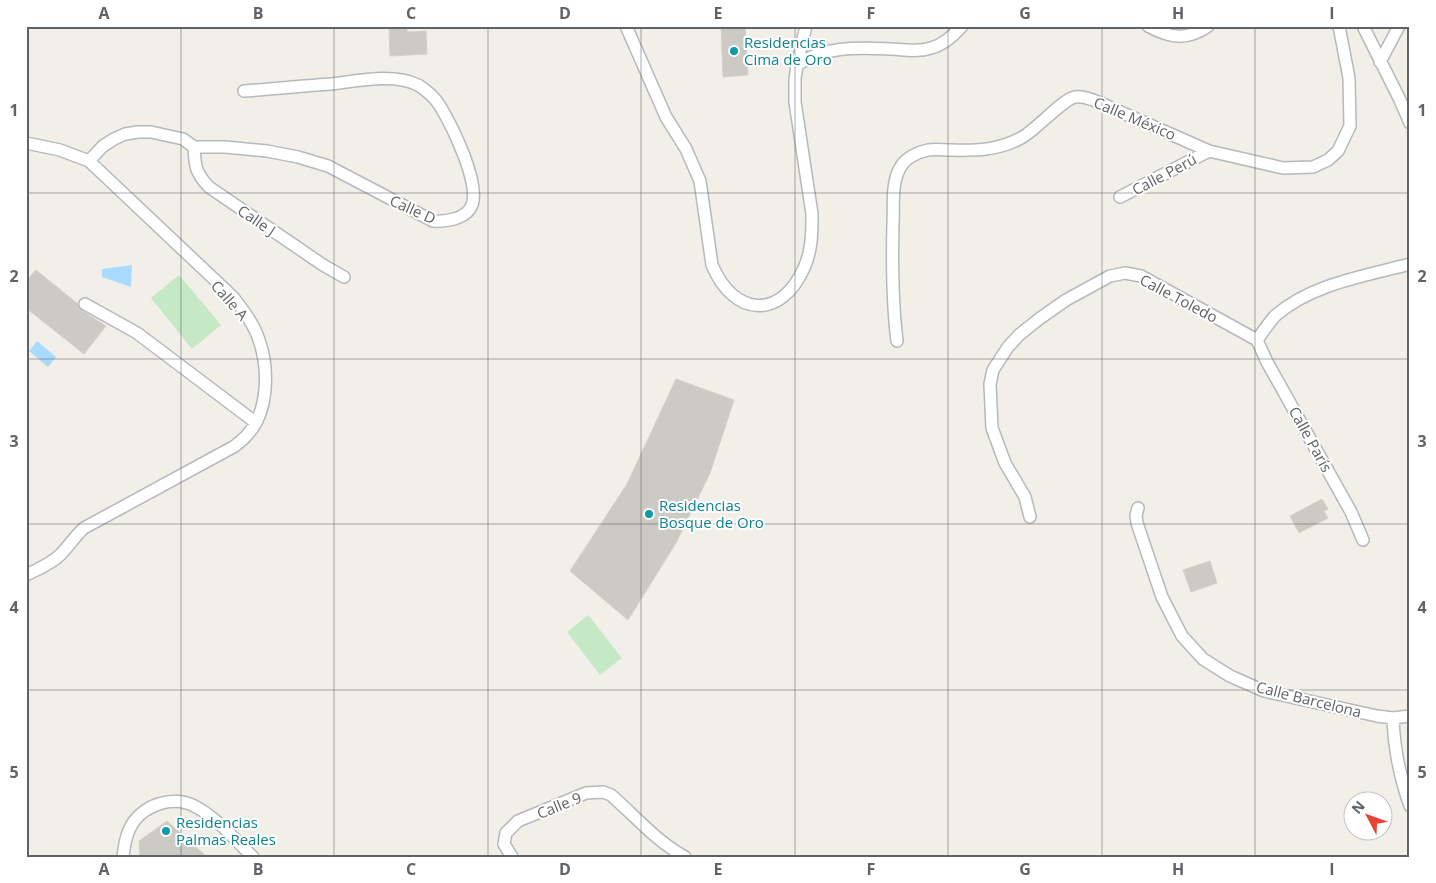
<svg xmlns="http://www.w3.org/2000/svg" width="1436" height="883" font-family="'Open Sans',sans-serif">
<rect width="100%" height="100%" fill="#f1efe8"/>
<path fill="#c5e8c5" d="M179 275 221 325 192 349 151 298Z
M588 615 622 658 600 675 567 632Z"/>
<path fill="#aadaff" d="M132 265 131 287 102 277V269Z
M37 341 56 357 48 367 29 351Z"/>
<path fill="#cccac5" stroke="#d6d1c6" d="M389 26H407V32L426 31 427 54 390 56Z
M721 26H745L748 75 723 77Z
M36 270 78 304 81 310 106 326 84 354 26 308V281Z
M676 379 734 400 710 473 676 543 628 620 570 571 627 484Z
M1322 499 1328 509 1324 511 1328 518 1299 533 1290 516Z
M1210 561 1217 583 1191 592 1183 570Z
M167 821 207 857H140L139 841Z"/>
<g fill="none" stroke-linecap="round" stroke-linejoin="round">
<g stroke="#b5b8bc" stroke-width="14">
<path id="street" d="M626 26 666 117 686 149 700 181 712 265C734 317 781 320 804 268 812 251 812 232 812 214L795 102V79L797 65 806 26
M1148 26C1170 38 1187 41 1208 26
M1363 26 1399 98 1410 123
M1380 62 1399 26
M797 65C826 45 860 48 893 49 906 50 919 52 931 48 943 45 954 35 962 26
M26 143 60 150 89 161 233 297C243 310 254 324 259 340 269 368 269 412 247 435 244 439 239 442 235 446L84 528C75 536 69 546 60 555 51 564 38 569 26 575
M194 147C195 166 195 172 209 187L323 265 344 277
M89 161 103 146 114 139 125 134 138 132H151L183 139 194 147H225L267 151 298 157 328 166 433 221C445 222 467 219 472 205 480 182 452 126 440 106 435 98 426 90 418 85 393 73 358 81 331 84 302 86 273 89 244 91
M1120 197 1209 151
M85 304 137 333 255 422
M1257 340 1267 362 1351 512 1363 540
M1257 340C1263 332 1269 322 1276 315 1312 284 1365 276 1410 264
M897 341C892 301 892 263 893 223 894 205 891 184 900 168 905 158 918 152 928 150 935 149 944 150 951 150 976 151 999 150 1021 138 1036 130 1063 99 1075 97 1083 96 1091 99 1098 102L1209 151 1283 168 1313 167 1328 160 1338 151 1350 126 1349 78 1339 26
M1138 508 1136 515 1137 523 1162 597 1182 636 1203 659 1230 676 1264 691 1377 716 1393 718 1410 716
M1030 517 1025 497 1005 463 992 428 990 384 993 370 1008 347 1019 335 1039 319 1066 300 1110 276 1125 273 1141 276 1257 340
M1393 718C1394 748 1400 778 1410 806
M123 857C124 848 125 839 129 830 140 805 174 793 198 808 219 820 236 841 253 857
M512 857 504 844 506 833 518 821 586 793 603 792 611 795C636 817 656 841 685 857"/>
</g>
<use href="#street" stroke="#fff" stroke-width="11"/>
</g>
<path fill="none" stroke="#5f6368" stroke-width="1" stroke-opacity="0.55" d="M181 26V857M334 26V857M488 26V857M641 26V857M795 26V857M948 26V857M1102 26V857M1255 26V857M26 193H1410M26 359H1410M26 524H1410M26 690H1410"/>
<g fill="#0f9aa8" stroke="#fff" stroke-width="2">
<circle cx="734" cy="51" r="5"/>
<circle cx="649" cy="514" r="5"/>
<circle cx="166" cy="831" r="5"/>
</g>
<g text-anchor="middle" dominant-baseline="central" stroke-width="4" stroke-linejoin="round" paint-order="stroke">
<g font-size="15" fill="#0d838f" stroke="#fff" text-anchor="start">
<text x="744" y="42">Residencias<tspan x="744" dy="17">Cima de Oro</tspan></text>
<text x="659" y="505">Residencias<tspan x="659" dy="17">Bosque de Oro</tspan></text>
<text x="176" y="822">Residencias<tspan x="176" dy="17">Palmas Reales</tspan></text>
</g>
<g font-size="15" fill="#5f6368" stroke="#fff">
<text transform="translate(1135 118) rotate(23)">Calle México</text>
<text transform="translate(1164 174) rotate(-28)">Calle Perú</text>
<text transform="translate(413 209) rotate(24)">Calle D</text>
<text transform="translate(257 220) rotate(34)">Calle J</text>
<text transform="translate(1179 298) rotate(28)">Calle Toledo</text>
<text transform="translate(230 300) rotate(49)">Calle A</text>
<text transform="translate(1311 439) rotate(61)">Calle París</text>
<text transform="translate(1309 699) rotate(14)">Calle Barcelona</text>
<text transform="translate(559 805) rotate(-22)">Calle 9</text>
</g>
</g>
<rect width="1436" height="883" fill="none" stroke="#ffffff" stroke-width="55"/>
<g transform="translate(1368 816) rotate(311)"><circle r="24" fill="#ffffff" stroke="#bfc1c3"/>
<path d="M0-4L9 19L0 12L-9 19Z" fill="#ea4335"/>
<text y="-8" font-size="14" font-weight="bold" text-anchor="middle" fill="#5f6368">N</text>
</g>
<rect x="28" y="28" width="1380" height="828" fill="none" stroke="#5f6368" stroke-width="2"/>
<g font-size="16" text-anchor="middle" font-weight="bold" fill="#5f6368">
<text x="104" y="19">A</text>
<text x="258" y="19">B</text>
<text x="411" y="19">C</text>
<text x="565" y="19">D</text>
<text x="718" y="19">E</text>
<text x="871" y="19">F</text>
<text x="1025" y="19">G</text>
<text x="1178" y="19">H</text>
<text x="1332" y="19">I</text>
<text x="14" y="116">1</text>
<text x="1422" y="116">1</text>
<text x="14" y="282">2</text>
<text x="1422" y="282">2</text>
<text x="14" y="447">3</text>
<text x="1422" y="447">3</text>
<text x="14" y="613">4</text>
<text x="1422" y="613">4</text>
<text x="14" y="778">5</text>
<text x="1422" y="778">5</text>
<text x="104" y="875">A</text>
<text x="258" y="875">B</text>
<text x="411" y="875">C</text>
<text x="565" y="875">D</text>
<text x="718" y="875">E</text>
<text x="871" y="875">F</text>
<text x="1025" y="875">G</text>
<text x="1178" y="875">H</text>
<text x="1332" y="875">I</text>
</g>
</svg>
